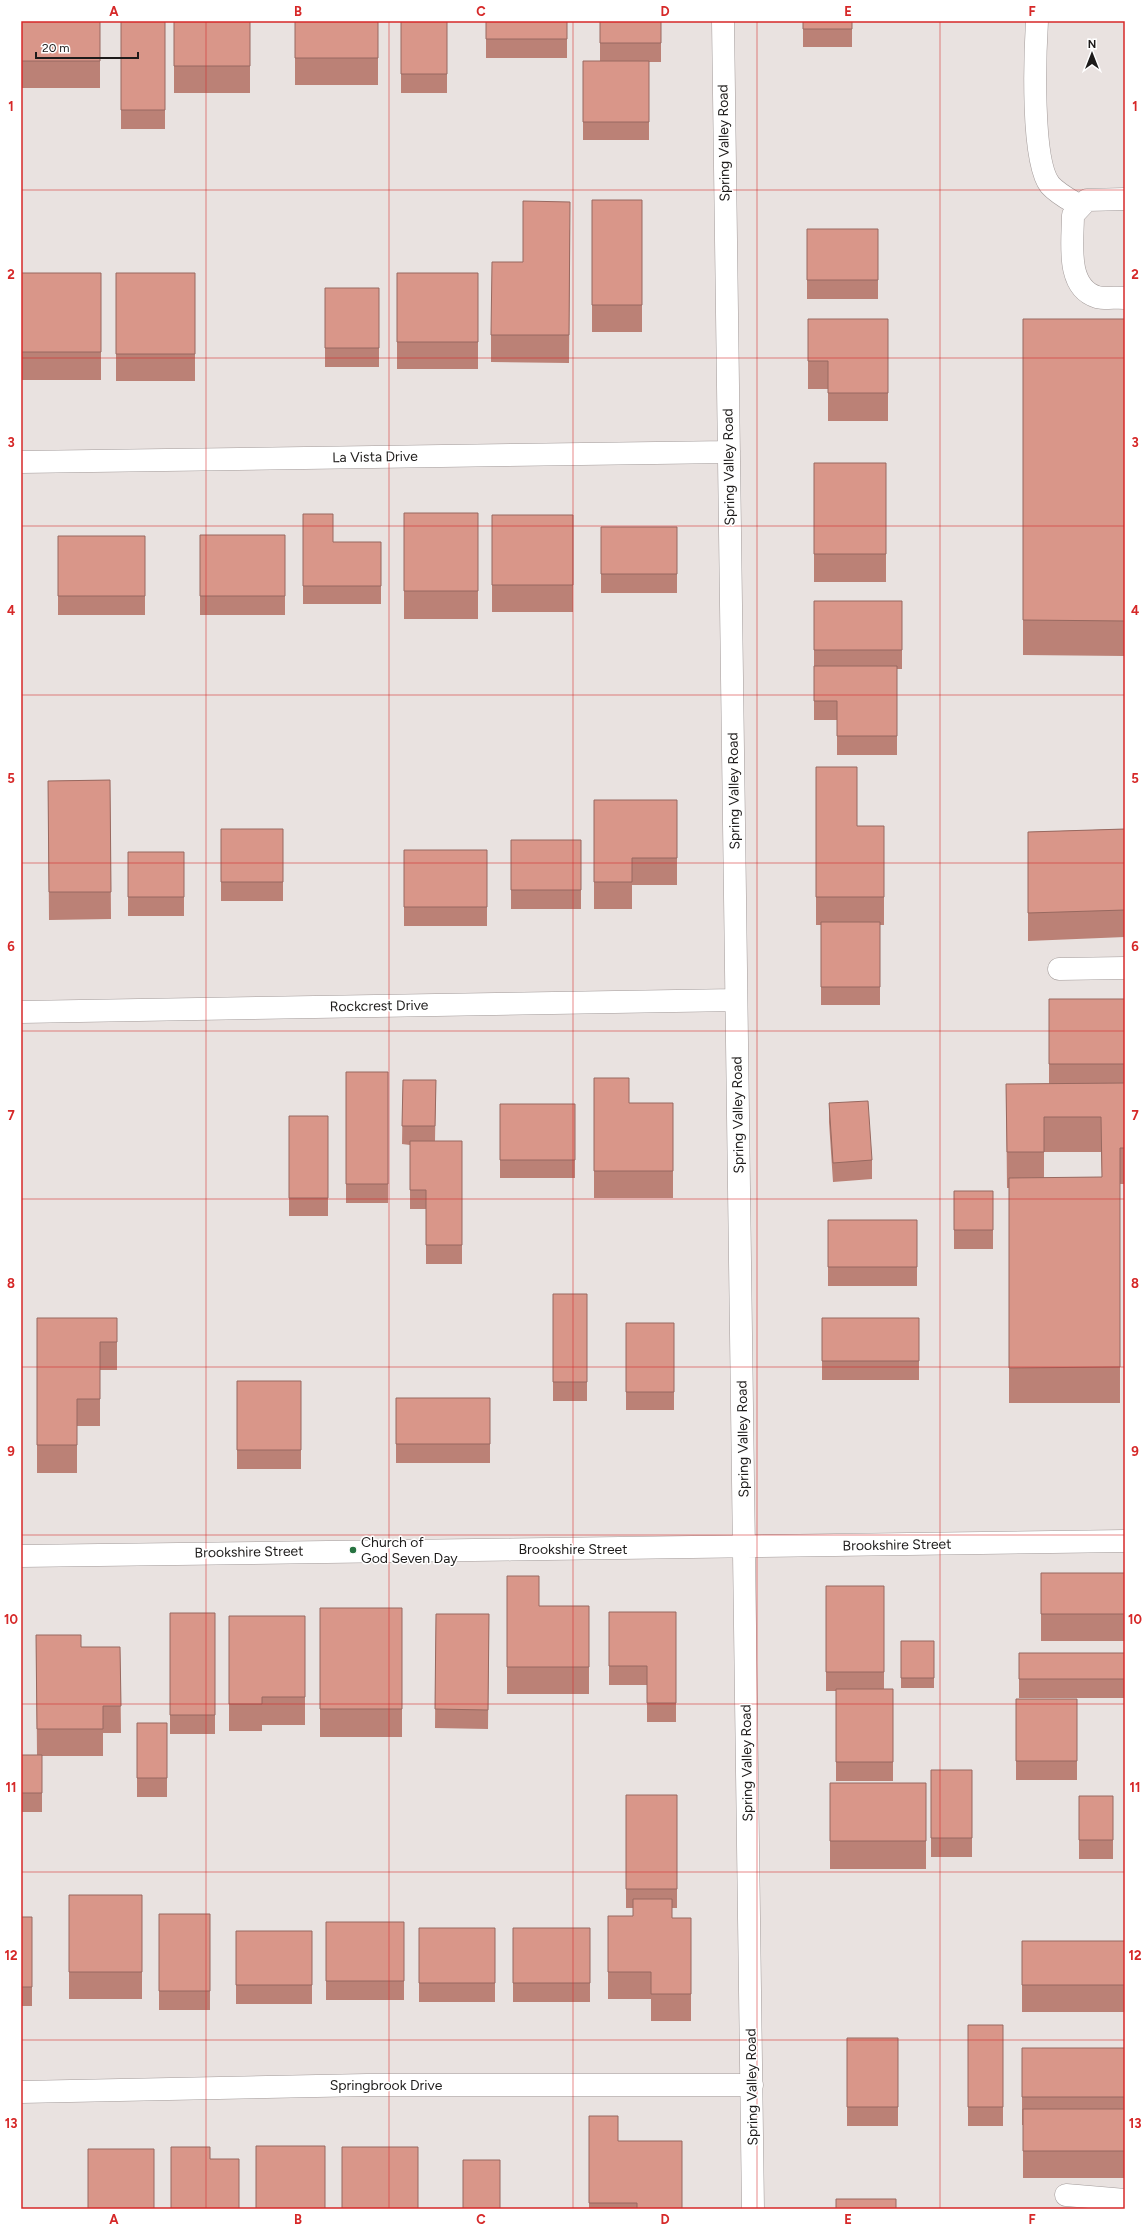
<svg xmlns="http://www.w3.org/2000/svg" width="1146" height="2230" font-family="Figtree,sans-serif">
<rect width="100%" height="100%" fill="#e9e2e0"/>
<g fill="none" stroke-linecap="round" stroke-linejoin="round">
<g stroke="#a29a99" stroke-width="23">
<path id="minor" d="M723 21 753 2209
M1037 21C1035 54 1031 161 1050 185 1058 194 1070 200 1080 206
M1125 199 1087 200 1073 215C1073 241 1065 287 1097 297 1105 299 1117 297 1125 298
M21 462 729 452
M1059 969 1125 968
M21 1012 736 1000
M21 1556C389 1550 757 1548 1125 1541
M21 2092 367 2085H752
M1066 2195 1125 2200"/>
</g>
<use href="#minor" stroke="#fff" stroke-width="22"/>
</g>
<path fill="#bb8176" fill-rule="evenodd" d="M21 21H100V88H21Z
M121 21H165V129H121Z
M174 21H250V93H174Z
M295 21H378V85H295Z
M401 21H447V93H401Z
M486 21H567V58H486Z
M600 21H661V62H649V140H583V61H600Z
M803 21H852V47H803Z
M592 200H642V332H592Z
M570 229 569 363 491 362V335Z
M807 229H878V299H807Z
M21 273H101V380H21Z
M116 273H195V381H116Z
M397 273H478V369H397Z
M325 288H379V367H325Z
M808 319H888V421H828V389H808Z
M1023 319H1125V656L1023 655Z
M814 463H886V582H814Z
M404 513H478V619H404Z
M303 514 333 542H381V604H303Z
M492 515H573V612H492Z
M601 527H677V593H601Z
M200 535H285V615H200Z
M58 536H145V615H58Z
M814 601H902V669H897V755H837V720H814Z
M816 767 857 826H884V925H880V1005H821V925H816Z
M110 780 111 919 49 920 48 781Z
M594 800H677V885H632V909H594Z
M221 829H283V901H221Z
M1125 829V937L1028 941V832Z
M511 840H581V909H511Z
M404 850H487V926H404Z
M128 852H184V916H128Z
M1049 999H1125V1184H1120V1403H1009V1188H1007L1006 1084H1049ZM1044 1152H1101L1102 1177 1044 1178Z
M346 1072H388V1203H346Z
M594 1078 629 1103H673V1198H594Z
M403 1080H436L435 1141H462V1264H426V1209H410V1145L402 1144Z
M829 1103 872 1160V1179L833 1182 829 1122Z
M500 1104H575V1178H500Z
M289 1116H328V1216H289Z
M954 1191H993V1249H954Z
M828 1220H917V1286H828Z
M553 1294H587V1401H553Z
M37 1318H117V1370H100V1426H77V1473H37Z
M822 1318H919V1380H822Z
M626 1323H674V1410H626Z
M237 1381H301V1469H237Z
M396 1398H490V1463H396Z
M1041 1573H1125V1641H1041Z
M507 1576 539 1606H589V1694H507Z
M826 1586H884V1689H893V1781H836V1691H826Z
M320 1608H402V1737H320Z
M609 1612H676V1722H647V1685H609Z
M170 1613H215V1734H170Z
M436 1614H489L488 1729 435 1728Z
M229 1616H305V1725H262V1731H229Z
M36 1635 81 1647H120L121 1733H103V1756H42V1812H21V1755H37Z
M901 1641H934V1688H901Z
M1019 1653H1125V1698H1019Z
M1016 1699H1077V1780H1016Z
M137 1723H167V1797H137Z
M931 1770H972V1857H931Z
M830 1783H926V1869H830Z
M626 1795H677V1908H672V1918H691V2021H651V1999H608V1916H633V1908H626Z
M1079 1796H1113V1859H1079Z
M69 1895H142V1999H69Z
M159 1914H210V2010H159Z
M21 1917H32V2006H21Z
M326 1922H404V2000H326Z
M419 1928H495V2002H419Z
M513 1928H590V2002H513Z
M236 1931H312V2004H236Z
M1022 1941H1125V2012H1022Z
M968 2025H1003V2126H968Z
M847 2038H898V2126H847Z
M1022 2048H1125V2178H1023V2125H1022Z
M589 2116 618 2141 682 2209H589Z"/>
<path fill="#d99689" stroke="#986960" d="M21 21H100V61H21Z
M121 21H165V110H121Z
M174 21H250V66H174Z
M295 21H378V58H295Z
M401 21H447V74H401Z
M486 21H567V39H486Z
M600 21H661V43H600Z
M803 21H852V29H803Z
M583 61H649V122H583Z
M592 200H642V305H592Z
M523 201 570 202 569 335H491L492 262H523Z
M807 229H878V280H807Z
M21 273H101V352H21Z
M116 273H195V354H116Z
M397 273H478V342H397Z
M325 288H379V348H325Z
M808 319H888V393H828V361H808Z
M1023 319H1125V621L1023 620Z
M814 463H886V554H814Z
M404 513H478V591H404Z
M303 514H333V542H381V586H303Z
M492 515H573V585H492Z
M601 527H677V574H601Z
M200 535H285V596H200Z
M58 536H145V596H58Z
M814 601H902V650H814Z
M814 666H897V736H837V701H814Z
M816 767H857V826H884V897H816Z
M110 780 111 892H49L48 781Z
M594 800H677V858H632V882H594Z
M221 829H283V882H221Z
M1125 829V910L1028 913V832Z
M511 840H581V890H511Z
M404 850H487V907H404Z
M128 852H184V897H128Z
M821 922H880V987H821Z
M1049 999H1125V1064H1049Z
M346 1072H388V1184H346Z
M594 1078H629V1103H673V1171H594Z
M403 1080H436L435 1126H402Z
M1125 1083V1148H1120V1367L1009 1368V1178L1102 1177 1101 1117H1044V1152H1007L1006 1084Z
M868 1101 872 1160 833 1163 829 1103Z
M500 1104H575V1160H500Z
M289 1116H328V1198H289Z
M410 1141H462V1245H426V1190H410Z
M954 1191H993V1230H954Z
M828 1220H917V1267H828Z
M553 1294H587V1382H553Z
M37 1318H117V1342H100V1399H77V1445H37Z
M822 1318H919V1361H822Z
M626 1323H674V1392H626Z
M237 1381H301V1450H237Z
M396 1398H490V1444H396Z
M1041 1573H1125V1614H1041Z
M507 1576H539V1606H589V1667H507Z
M826 1586H884V1672H826Z
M320 1608H402V1709H320Z
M609 1612H676V1703H647V1666H609Z
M170 1613H215V1715H170Z
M436 1614H489L488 1710 435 1709Z
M229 1616H305V1697H262V1704H229Z
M36 1635H81V1647H120L121 1706H103V1729H37Z
M901 1641H934V1678H901Z
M1019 1653H1125V1679H1019Z
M836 1689H893V1762H836Z
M1016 1699H1077V1761H1016Z
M137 1723H167V1778H137Z
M21 1755H42V1793H21Z
M931 1770H972V1838H931Z
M830 1783H926V1841H830Z
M626 1795H677V1889H626Z
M1079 1796H1113V1840H1079Z
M69 1895H142V1972H69Z
M633 1899H672V1918H691V1994H651V1972H608V1916H633Z
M159 1914H210V1991H159Z
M21 1917H32V1987H21Z
M326 1922H404V1981H326Z
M419 1928H495V1983H419Z
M513 1928H590V1983H513Z
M236 1931H312V1985H236Z
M1022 1941H1125V1985H1022Z
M968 2025H1003V2107H968Z
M847 2038H898V2107H847Z
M1022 2048H1125V2097H1022Z
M1023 2109H1125V2151H1023Z
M589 2116H618V2141H682V2209H637V2203H589Z
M256 2146H325V2209H256Z
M171 2147H210V2159H239V2209H171Z
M342 2147H418V2209H342Z
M88 2149H154V2209H88Z
M463 2160H500V2209H463Z
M836 2199H896V2209H836Z"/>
<path fill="none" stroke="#d62828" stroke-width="1" stroke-opacity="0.55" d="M206 21V2209M389 21V2209M573 21V2209M757 21V2209M940 21V2209M21 190H1125M21 358H1125M21 526H1125M21 695H1125M21 863H1125M21 1031H1125M21 1199H1125M21 1367H1125M21 1535H1125M21 1704H1125M21 1872H1125M21 2040H1125"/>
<circle fill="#277341" stroke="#fff" stroke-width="1.5" cx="353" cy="1550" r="4"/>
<g text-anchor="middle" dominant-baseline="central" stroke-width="3" stroke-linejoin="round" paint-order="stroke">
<g font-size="14" fill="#1d1b1a" stroke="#fff">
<text transform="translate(724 143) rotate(-91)">Spring Valley Road</text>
<text transform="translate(375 457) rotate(-1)">La Vista Drive</text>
<text transform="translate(729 467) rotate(-91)">Spring Valley Road</text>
<text transform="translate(734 791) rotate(-91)">Spring Valley Road</text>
<text transform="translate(379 1006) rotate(-1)">Rockcrest Drive</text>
<text transform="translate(738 1115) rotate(-91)">Spring Valley Road</text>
<text transform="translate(743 1439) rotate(-91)">Spring Valley Road</text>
<text transform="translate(897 1545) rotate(-1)">Brookshire Street</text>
<text x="573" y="1549">Brookshire Street</text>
<text transform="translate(249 1552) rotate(-1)">Brookshire Street</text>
<text transform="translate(747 1763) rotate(-91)">Spring Valley Road</text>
<text x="386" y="2085">Springbrook Drive</text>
<text transform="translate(752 2087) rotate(-91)">Spring Valley Road</text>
</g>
<g font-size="14" fill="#1d1b1a" stroke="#fff" text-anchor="start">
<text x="361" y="1542">Church of<tspan x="361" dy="16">God Seven Day</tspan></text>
</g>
</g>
<rect width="1146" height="2230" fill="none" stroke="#ffffff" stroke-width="44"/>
<g transform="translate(1092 54)" stroke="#ffffff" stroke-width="3" paint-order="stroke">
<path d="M0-3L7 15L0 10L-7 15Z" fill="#1d1b1a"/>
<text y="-6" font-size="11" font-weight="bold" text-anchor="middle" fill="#1d1b1a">N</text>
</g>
<path d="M36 52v6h102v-6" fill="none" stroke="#1d1b1a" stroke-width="2"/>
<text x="42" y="52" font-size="12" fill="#1d1b1a" stroke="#ffffff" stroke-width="3" paint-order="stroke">20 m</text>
<rect x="22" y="22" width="1102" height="2186" fill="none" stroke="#d62828" stroke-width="1.5"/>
<g font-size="13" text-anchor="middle" font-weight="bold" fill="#d62828">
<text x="114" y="16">A</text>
<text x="298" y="16">B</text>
<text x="481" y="16">C</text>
<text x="665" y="16">D</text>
<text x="848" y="16">E</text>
<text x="1032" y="16">F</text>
<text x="11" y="111">1</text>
<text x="1135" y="111">1</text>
<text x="11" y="279">2</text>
<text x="1135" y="279">2</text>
<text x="11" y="447">3</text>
<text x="1135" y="447">3</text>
<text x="11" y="615">4</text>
<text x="1135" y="615">4</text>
<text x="11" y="783">5</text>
<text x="1135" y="783">5</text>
<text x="11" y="951">6</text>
<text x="1135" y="951">6</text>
<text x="11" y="1120">7</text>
<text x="1135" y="1120">7</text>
<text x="11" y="1288">8</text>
<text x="1135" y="1288">8</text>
<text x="11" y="1456">9</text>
<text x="1135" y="1456">9</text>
<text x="11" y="1624">10</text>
<text x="1135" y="1624">10</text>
<text x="11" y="1792">11</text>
<text x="1135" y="1792">11</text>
<text x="11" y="1960">12</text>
<text x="1135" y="1960">12</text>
<text x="11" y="2128">13</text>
<text x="1135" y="2128">13</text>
<text x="114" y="2224">A</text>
<text x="298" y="2224">B</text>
<text x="481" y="2224">C</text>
<text x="665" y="2224">D</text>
<text x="848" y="2224">E</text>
<text x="1032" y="2224">F</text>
</g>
</svg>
